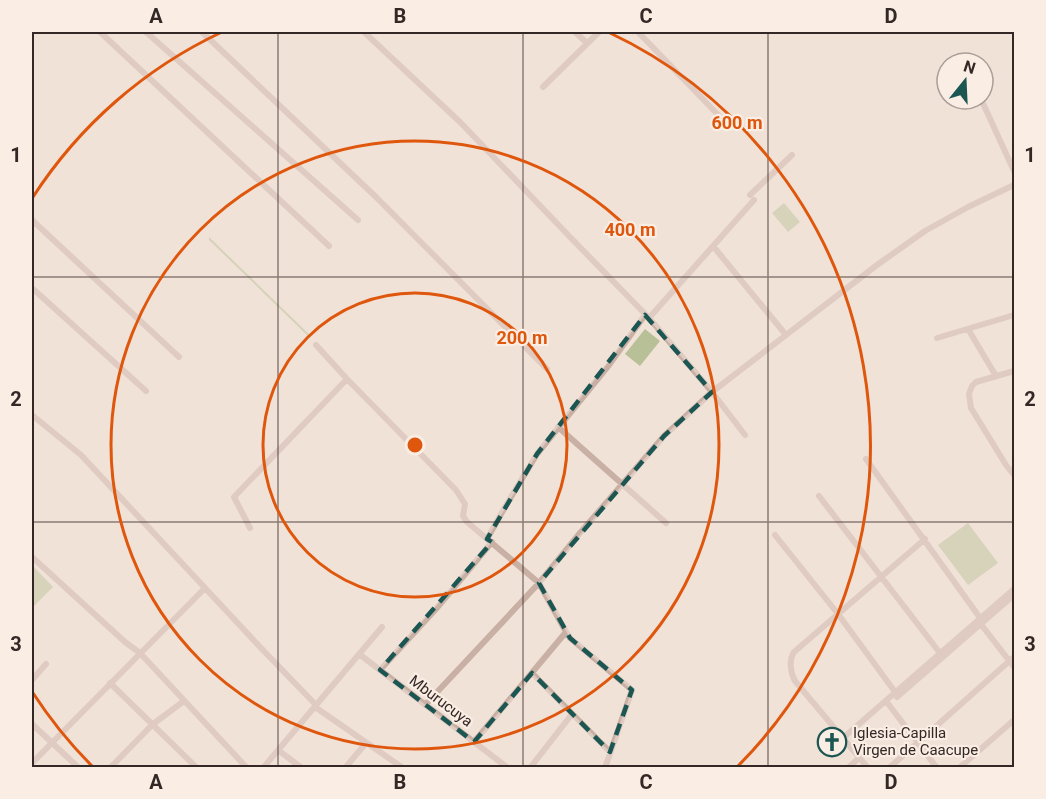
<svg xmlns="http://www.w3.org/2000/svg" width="1046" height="799" font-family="Roboto,sans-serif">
<rect width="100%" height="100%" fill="#f1e2d8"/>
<path fill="#b8c098" d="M784 203 800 222 788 232 772 213Z
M209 237 311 336 310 338 209 240Z
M645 329 660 341 640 366 625 354Z
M968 523 998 563 968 585 938 545Z
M32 565 53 587 32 608Z"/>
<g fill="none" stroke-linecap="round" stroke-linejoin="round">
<path stroke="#c9b0a4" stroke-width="6" d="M100 32 329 246
M146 32 358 220
M202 32 376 197 547 369
M364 32 460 122 570 237 649 318 712 392 745 435
M575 32 587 43
M638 32 726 123
M543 87 599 32
M981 99 1014 171
M750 195 792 155
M32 220 179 357
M713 246 786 335
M32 288 146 391
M649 318 754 200
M968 329 996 376
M937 338 1014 315
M316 345 347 379 456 490 465 504 463 516 467 522 539 583 566 632 570 638 632 690 605 768
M1014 371 976 382 972 386 969 394 971 408 1006 465 1014 475
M32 415 81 455 260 647 316 705
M558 427 666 523
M866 459 983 622
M819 496 943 657
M250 528 234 497 347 379
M775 535 838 614 898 696
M487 539 505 507 537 454 609 365 645 315
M32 557 125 642 140 653 247 768
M980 623 1014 667
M359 654 508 768
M380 670 436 609 492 542
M532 673 610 752
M32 680 46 664
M110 683 197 768
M897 697 1014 595
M886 701 937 768
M425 705 539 583 580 533 664 436 712 392 877 265 925 231 968 207 1014 185
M315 707 403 768
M32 724 79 768
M843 738 1014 589
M474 742 566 632
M278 750 302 768
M32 763 205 588
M110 768 153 724 184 701
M263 768 382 627
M345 768 366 743
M530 768 572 714
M848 768 860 757
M868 768 795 681C790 672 789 660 794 652L925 539
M889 768 1014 657
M959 768 1014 720"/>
</g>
<path d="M0 0H1046V799H0ZM645 315 712 392 664 436 539 583 570 638 632 690 610 752 532 673 474 742 380 670 492 542 487 539 537 454Z" fill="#f1e2d8" fill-opacity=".55" fill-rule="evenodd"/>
<path fill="none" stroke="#1b5652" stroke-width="4.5" stroke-dasharray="12 8" stroke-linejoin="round" d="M645 315 712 392 664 436 539 583 570 638 632 690 610 752 532 673 474 742 380 670 492 542 487 539 537 454Z"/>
<path fill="none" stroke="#342826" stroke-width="1.5" stroke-opacity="0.55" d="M278 32V768M523 32V768M768 32V768M32 277H1014M32 522H1014"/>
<g fill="none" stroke="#df570d" stroke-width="3">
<circle cx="415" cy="445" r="152"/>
<circle cx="415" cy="445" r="304"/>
<path d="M93 767A456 456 0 0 1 33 693M33 197A456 456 0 0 1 222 32M608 32A456 456 0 0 1 737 767"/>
</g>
<defs>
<g id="church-ring" transform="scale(1.5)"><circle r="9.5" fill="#f9ede4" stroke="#1b5652" stroke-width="1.5"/><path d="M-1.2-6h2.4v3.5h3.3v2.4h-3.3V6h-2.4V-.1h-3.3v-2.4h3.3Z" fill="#1b5652"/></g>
</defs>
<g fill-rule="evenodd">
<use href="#church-ring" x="832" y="742"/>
</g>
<g text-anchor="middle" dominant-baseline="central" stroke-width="4.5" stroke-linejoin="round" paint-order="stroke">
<g font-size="15" fill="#342826" stroke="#f9ede4">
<text transform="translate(441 701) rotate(37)">Mburucuya</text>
</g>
<g font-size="15" fill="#342826" stroke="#f9ede4" text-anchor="start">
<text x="853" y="733">Iglesia-Capilla<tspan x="853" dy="17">Virgen de Caacupe</tspan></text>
</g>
</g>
<circle cx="415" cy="445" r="9" fill="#df570d" stroke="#f9ede4" stroke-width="3"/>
<g font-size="18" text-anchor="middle" font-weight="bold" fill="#df570d" stroke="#f9ede4" stroke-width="4.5" stroke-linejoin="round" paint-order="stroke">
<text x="737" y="129">600 m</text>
<text x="630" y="236">400 m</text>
<text x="522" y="344">200 m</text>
</g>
<rect width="1046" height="799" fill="none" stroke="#f9ede4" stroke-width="66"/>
<g transform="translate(965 81) rotate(18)"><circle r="28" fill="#f9ede4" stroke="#aa9e98" stroke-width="1.5"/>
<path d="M0-4.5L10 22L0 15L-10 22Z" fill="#1b5652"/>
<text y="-9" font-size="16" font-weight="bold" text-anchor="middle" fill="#342826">N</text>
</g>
<rect x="33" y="33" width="980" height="733" fill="none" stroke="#342826" stroke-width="2"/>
<g font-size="20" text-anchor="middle" font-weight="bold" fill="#342826">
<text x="156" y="23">A</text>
<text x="400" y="23">B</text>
<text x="646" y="23">C</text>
<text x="891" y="23">D</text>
<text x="16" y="162">1</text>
<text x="1030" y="162">1</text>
<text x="16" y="406">2</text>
<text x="1030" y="406">2</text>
<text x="16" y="651">3</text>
<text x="1030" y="651">3</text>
<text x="156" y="789">A</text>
<text x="400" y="789">B</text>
<text x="646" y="789">C</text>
<text x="891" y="789">D</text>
</g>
</svg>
